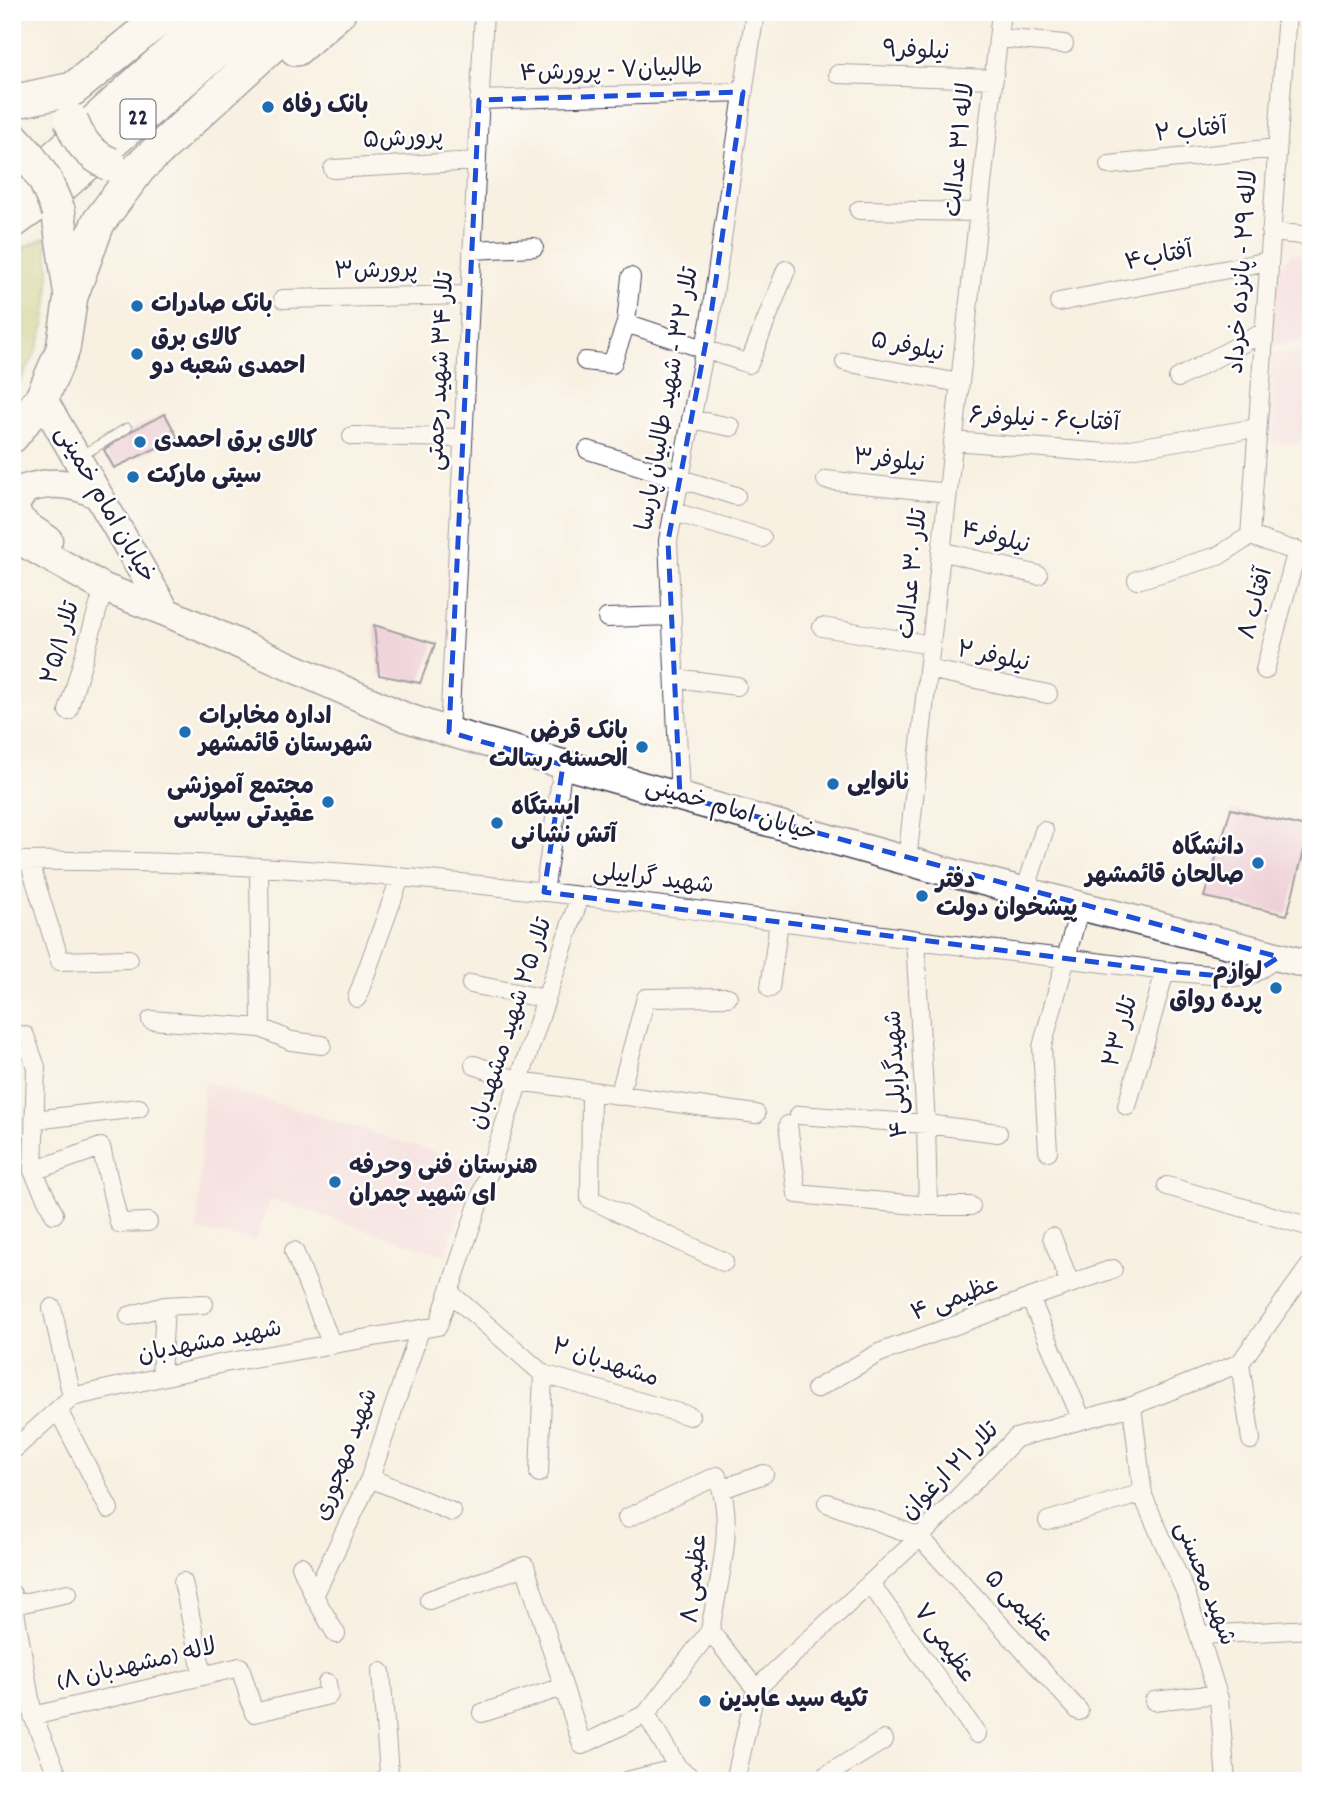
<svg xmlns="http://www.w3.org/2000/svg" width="1323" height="1793" font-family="Dekko,'Playpen Sans Arabic',sans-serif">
<rect width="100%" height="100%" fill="#fff"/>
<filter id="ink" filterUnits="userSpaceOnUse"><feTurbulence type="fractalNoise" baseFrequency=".0143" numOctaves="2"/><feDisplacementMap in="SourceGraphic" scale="14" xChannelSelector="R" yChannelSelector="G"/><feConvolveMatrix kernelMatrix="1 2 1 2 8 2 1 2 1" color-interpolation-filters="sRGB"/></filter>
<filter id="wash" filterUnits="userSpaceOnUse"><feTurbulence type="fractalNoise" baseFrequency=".00686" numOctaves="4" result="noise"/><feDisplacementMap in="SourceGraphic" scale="28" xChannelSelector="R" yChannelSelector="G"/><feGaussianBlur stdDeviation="1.57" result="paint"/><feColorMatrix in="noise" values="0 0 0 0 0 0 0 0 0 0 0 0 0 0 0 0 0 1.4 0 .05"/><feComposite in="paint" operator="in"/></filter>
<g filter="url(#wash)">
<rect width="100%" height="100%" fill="#f8f0e1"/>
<path fill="#f3cfdf" d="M1292 253 1311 254V341L1259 347 1266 283Z
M1311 352V442L1257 445 1263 354Z
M204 1081 477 1165 445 1255 271 1199 255 1240 197 1231Z"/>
<path fill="#b5c163" stroke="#6c724f" stroke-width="2" d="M46 237C51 273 51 311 38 346 32 363 21 379 12 395V253Z"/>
<g id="blocks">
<path fill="#e3a9cf" d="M165 414 178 438 114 468 104 450 133 430Z
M374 625 435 644 420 683 379 675Z
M1231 809 1310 828 1287 915 1204 897Z"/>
</g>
</g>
<g filter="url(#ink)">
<use href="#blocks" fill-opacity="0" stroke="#424154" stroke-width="2"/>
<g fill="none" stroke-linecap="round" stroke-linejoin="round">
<g stroke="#424154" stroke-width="11">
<path id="lane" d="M81 456 127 428"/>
</g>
<g stroke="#424154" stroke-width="20">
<path id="street" d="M998 38 1064 44
M838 74 994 79
M479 100 743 92
M1109 165 1277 148
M333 169 477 161
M859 210 979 212
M1271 232 1311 236
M472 250 534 247
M631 277 626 323 749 364 786 270
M283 299 470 295
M1059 302 1269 261
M585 361 612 364 626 323
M845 362 960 383
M1178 378 1264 332
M691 419 731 427
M352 436 463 438
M953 441 1106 453 1257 428
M588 450 736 496
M826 480 948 493
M674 512 762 538
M1250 536 1287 12
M1250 536 1311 556
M941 551 1038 575
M1137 580 1218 556 1250 536
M607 618 672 616
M822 627 931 645
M928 669 1048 694
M1265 670 1297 550
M675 678 737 686
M68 711 104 588
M449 732 484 12
M680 796 668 541 710 321 755 12
M12 861C312 857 614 898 911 939 995 951 1080 959 1165 971L1246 978 1279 957
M29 861 60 961 129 959
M907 861 1001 12
M259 868 261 1028
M544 892 563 765
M1025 892 1044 831
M915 940 926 1124 928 1206
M471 984 546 999
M770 988 779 921
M357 998 400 878
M151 1020 261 1028 291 1041 322 1045
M12 1034 25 1036 36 1067 33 1171 54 1214
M474 1065 519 1081 756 1114
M591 1092 590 1199 724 1262
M619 1096 646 998 728 997
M1127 1106 1165 971
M799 1115 926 1124 998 1133
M34 1120 139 1108
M788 1125 797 1194 928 1206H971
M1048 1151 1042 1047 1080 906
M33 1171 101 1147 119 1223 148 1222
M1167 1186 1311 1227
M1052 1237 1070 1284
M294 1251 332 1345
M449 1292 543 1374 690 1416
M1030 1298 1113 1269
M52 1308 72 1397
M129 1316 165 1306 204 1304
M1240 1363 1251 1440
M161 1377 165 1306
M816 1389 879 1353 1030 1298 1082 1420
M1132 1406 1143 1496 1186 1593 1219 1699 1226 1781
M58 1410 109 1509
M12 1451 72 1397 224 1363 438 1326 580 896
M539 1473 543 1374
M370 1478 452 1512
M722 1489 764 1474
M827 1503 920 1537 1079 1711
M627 1518 717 1476C737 1524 718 1581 710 1631L756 1689
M1048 1521 1143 1493
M301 1566 314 1596 336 1634
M183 1582 203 1676
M870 1583 977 1734
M12 1594 33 1716 60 1781
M314 1596 370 1478 420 1330
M429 1600 525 1566 582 1745 646 1714
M14 1605 68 1593
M1199 1635 1311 1629
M381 1672 389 1773 383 1781
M1154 1701 1217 1694
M482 1713 563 1687
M33 1716 240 1667 254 1713 329 1695 327 1683
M627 1781 678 1768
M696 1781 678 1768 646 1714 710 1631
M735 1781 756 1689 920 1537 1016 1438 1132 1406 1240 1363 1311 1264
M817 1781 884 1740"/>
</g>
<g stroke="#424154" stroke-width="31">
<path id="primary" d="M42 398 166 612
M12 536 104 588 166 612 405 717 449 732 940 870 1311 965
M48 540C35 531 17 523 14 506L25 489C51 481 72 482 96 494"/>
</g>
<g stroke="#424154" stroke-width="36">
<path id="highway" d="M296 49 339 12
M12 102 73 89 168 12
M12 137 28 155
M12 190 41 170 216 12
M12 222 58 189 262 12
M71 296 98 223 140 167 308 12
M12 436 42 398 63 349 71 296 58 210"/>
</g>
<use href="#lane" stroke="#fff" stroke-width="9"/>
<use href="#street" stroke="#fff" stroke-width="18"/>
<use href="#primary" stroke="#fff" stroke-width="28"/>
<use href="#highway" stroke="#fff" stroke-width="33"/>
<g stroke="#424154" stroke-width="36" stroke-linecap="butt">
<path id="highway-bridge" d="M71 120C79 142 89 154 110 164
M28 155 45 180 58 210"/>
</g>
<use href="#highway-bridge" stroke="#fff" stroke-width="33"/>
</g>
</g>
<path d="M0 0H1323V1793H0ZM743 92 710 321 668 541 680 796 1279 957 1246 978 1165 971 544 892 563 765 449 732 479 100Z" fill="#f8f0e1" fill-opacity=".55" fill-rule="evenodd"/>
<path fill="none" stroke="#1d4ed8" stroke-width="5" stroke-dasharray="14 9" stroke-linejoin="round" d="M743 92 710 321 668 541 680 796 1279 957 1246 978 1165 971 544 892 563 765 449 732 479 100Z"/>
<g fill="#1f6fb2" stroke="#fff" stroke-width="2.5">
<circle cx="268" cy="107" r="7"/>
<circle cx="137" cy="306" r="7"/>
<circle cx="137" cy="354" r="7"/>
<circle cx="140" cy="442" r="7"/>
<circle cx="133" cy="477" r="7"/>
<circle cx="185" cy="732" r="7"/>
<circle cx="642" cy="747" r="7"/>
<circle cx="833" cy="784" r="7"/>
<circle cx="328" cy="802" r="7"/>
<circle cx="497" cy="823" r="7"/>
<circle cx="1258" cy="863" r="7"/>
<circle cx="922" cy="896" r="7"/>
<circle cx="1276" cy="988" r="7"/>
<circle cx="335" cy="1182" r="7"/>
<circle cx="705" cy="1701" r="7"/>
</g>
<g text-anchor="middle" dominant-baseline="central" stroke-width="5" stroke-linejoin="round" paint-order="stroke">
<rect fill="#fff" stroke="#646476" stroke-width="2" x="120.5" y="99.5" width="35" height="39" rx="5"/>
<g font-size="23" font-weight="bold" fill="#22223b">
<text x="138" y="119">22</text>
</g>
<g font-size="24" fill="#22223b" stroke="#fff">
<text transform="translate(916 52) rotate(2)">نیلوفر۹</text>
<text transform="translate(611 72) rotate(-2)">طالبیان۷ - پرورش۴</text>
<text transform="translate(1191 132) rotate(-6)">آفتاب ۲</text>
<text transform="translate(403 140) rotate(-3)">پرورش۵</text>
<text transform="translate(961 150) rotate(-84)">لاله ۳۱ عدالت</text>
<text transform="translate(1159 258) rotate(-11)">آفتاب۴</text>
<text transform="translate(376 272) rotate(-1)">پرورش۳</text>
<text transform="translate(1244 272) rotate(-86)">لاله ۲۹ - پانزده خرداد</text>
<text transform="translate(907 348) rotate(11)">نیلوفر ۵</text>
<text transform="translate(442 371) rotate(-87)">تلار ۳۴ شهید رحمتی</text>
<text transform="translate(669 399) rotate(-80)">تلار ۳۲ - شهید طالبیان پارسا</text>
<text transform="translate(1044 421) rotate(3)">آفتاب۶ - نیلوفر۶</text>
<text transform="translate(889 462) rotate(6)">نیلوفر۳</text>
<text transform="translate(104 505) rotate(60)">خیابان امام خمینی</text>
<text transform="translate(995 539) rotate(14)">نیلوفر۴</text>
<text transform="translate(914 574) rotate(-84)">تلار ۳۰ عدالت</text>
<text transform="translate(1257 604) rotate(-75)">آفتاب ۸</text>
<text transform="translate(62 643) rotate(-74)">تلار ۲۵/۱</text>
<text transform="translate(993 658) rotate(12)">نیلوفر ۲</text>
<text transform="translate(731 811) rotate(16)">خیابان امام خمینی</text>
<text transform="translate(653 880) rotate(7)">شهید گراییلی</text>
<text transform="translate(512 1024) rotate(-72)">تلار ۲۵ شهید مشهدبان</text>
<text transform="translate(1122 1032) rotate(-74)">تلار ۲۳</text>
<text transform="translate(898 1074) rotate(-93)">شهیدگرایلی ۴</text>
<text transform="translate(955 1300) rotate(-20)">عظیمی ۴</text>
<text transform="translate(210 1343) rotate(-11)">شهید مشهدبان</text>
<text transform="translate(605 1364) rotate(18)">مشهدبان ۲</text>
<text transform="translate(347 1455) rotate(-69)">شهید مهجوری</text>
<text transform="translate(951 1472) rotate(-45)">تلار ۲۱ ارغوان</text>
<text transform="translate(696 1579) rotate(-84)">عظیمی ۸</text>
<text transform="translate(1204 1584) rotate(69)">شهید محسنی</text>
<text transform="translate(1018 1607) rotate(47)">عظیمی ۵</text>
<text transform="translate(943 1644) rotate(55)">عظیمی ۷</text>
<text transform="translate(137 1666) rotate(-13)">لاله (مشهدبان ۸)</text>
</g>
<g font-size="24" font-weight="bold" fill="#22223b" stroke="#fff" text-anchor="start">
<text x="282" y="107">بانک رفاه</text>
<text x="151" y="306">بانک صادرات</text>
<text x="151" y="340">کالای برق<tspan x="151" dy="28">احمدی شعبه دو</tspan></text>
<text x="154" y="442">کالای برق احمدی</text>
<text x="147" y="477">سیتی مارکت</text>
<text x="199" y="718">اداره مخابرات<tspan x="199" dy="28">شهرستان قائمشهر</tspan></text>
<text x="628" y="733" text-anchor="end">بانک قرض<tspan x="628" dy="28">الحسنه رسالت</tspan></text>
<text x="847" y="784">نانوایی</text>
<text x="314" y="788" text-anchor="end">مجتمع آموزشی<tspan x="314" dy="28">عقیدتی سیاسی</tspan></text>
<text x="511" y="809">ایستگاه<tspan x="511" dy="28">آتش نشانی</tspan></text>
<text x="1244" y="849" text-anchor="end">دانشگاه<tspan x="1244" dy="28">صالحان قائمشهر</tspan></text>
<text x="936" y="882">دفتر<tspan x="936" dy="28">پیشخوان دولت</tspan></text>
<text x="1262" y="974" text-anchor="end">لوازم<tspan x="1262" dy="28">پرده رواق</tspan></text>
<text x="349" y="1168">هنرستان فنی وحرفه<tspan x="349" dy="28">ای شهید چمران</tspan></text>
<text x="719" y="1701">تکیه سید عابدین</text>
</g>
</g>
<rect width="1323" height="1793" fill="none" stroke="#fff" stroke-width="42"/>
</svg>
